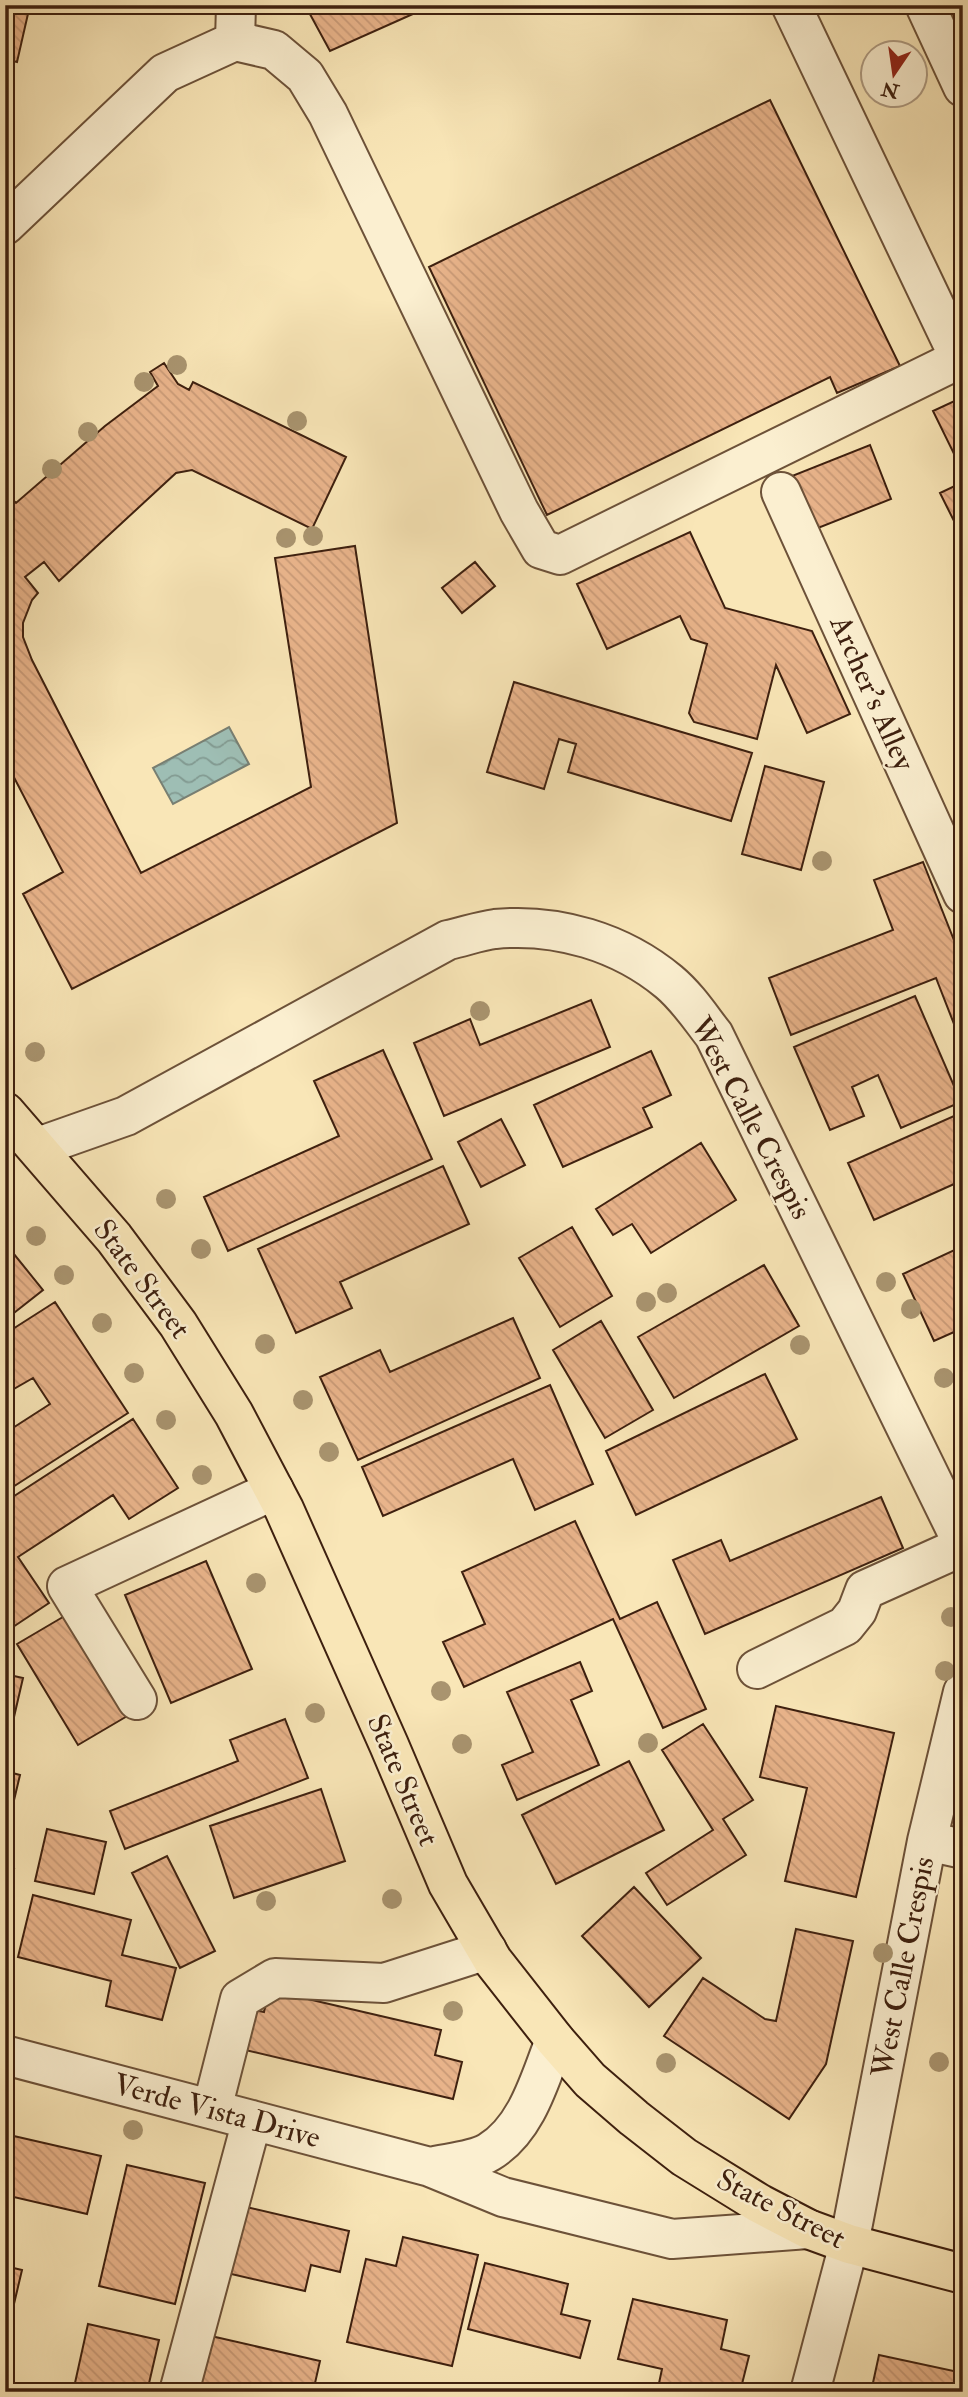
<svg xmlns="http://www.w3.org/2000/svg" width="968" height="2397" font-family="'IM FELL Double Pica',serif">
<defs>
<pattern id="water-waves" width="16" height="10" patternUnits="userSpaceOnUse" patternTransform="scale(1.75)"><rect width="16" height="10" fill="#9ebeb4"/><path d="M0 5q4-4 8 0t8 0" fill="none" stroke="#829a91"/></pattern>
<pattern id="building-back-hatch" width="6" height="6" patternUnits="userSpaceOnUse" patternTransform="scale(1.75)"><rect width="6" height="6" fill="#e9b48b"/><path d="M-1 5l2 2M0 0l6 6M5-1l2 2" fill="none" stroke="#c99a77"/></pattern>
</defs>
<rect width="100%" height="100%" fill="#f9e6b7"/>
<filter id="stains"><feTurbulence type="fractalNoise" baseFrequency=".00286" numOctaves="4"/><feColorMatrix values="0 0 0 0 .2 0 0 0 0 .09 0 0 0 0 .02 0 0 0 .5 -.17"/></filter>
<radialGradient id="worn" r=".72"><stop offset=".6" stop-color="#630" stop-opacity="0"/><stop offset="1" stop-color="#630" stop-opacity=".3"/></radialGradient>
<path fill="url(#water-waves)" stroke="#787f72" stroke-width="2" d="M229 727 249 764 173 804 153 768Z"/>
<path fill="url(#building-back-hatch)" stroke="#3e200f" stroke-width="2" d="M5 5H30L17 62 5 59Z
M305 5H433L330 51Z
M770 100 900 366 837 393 830 377 547 515 429 267Z
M164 363 178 384 189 390 193 382 346 457 312 529 192 470 176 473 59 581 44 562 25 577 38 593 32 600 23 623V637L32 660 141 873 311 787 275 558 355 546 397 823 72 989 23 894 63 872 5 760V492L16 503 105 426 158 386 150 372Z
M963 397V457L957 460 933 411Z
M870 445 891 499 813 530 792 476Z
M963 482V524L957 527 940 493Z
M690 532 725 608 812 631 850 714 807 733 776 665 757 739 694 722 689 713 707 644 691 639 680 616 607 649 577 584Z
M475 562 495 586 462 613 442 588Z
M514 682 752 753 731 821 568 772 576 744 559 739 544 789 487 772Z
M765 766 824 782 801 870 742 854Z
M923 862 963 963V1047L936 978 791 1035 769 978 893 930 874 880Z
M915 996 961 1102 901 1128 878 1075 852 1087 864 1116 830 1130 794 1047Z
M591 1000 610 1047 444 1116 414 1043 470 1019 480 1045Z
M383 1050 432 1159 228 1251 204 1197 339 1136 314 1081Z
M651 1051 671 1095 643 1108 652 1127 563 1167 534 1105Z
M963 1112V1180L874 1220 848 1163Z
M501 1119 525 1165 481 1187 458 1142Z
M701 1143 736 1200 651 1253 632 1224 613 1235 596 1209Z
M443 1166 469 1224 340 1282 352 1308 296 1333 258 1249Z
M572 1227 612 1296 560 1327 519 1258Z
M5 1243 43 1290 5 1320Z
M963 1246V1328L934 1341 903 1274Z
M764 1265 799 1326 674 1398 638 1337Z
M55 1302 128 1413 5 1492V1433L50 1404 33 1378 5 1394V1334Z
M513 1318 540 1378 358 1460 320 1377 380 1350 390 1372Z
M601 1321 653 1410 605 1438 553 1350Z
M765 1374 797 1439 636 1515 606 1451Z
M550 1385 593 1484 535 1510 513 1459 383 1516 362 1467Z
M133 1419 178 1488 129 1519 113 1495 18 1557 49 1603 10 1629 5 1622V1502Z
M881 1497 903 1548 705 1634 673 1560 721 1540 730 1561Z
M575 1521 620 1619 657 1602 706 1709 663 1728 613 1619 464 1687 443 1642 485 1624 462 1572Z
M206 1561 252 1669 171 1703 125 1595Z
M68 1614 129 1715 78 1745 17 1644Z
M580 1662 592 1691 571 1700 599 1765 517 1800 502 1765 533 1752 507 1692Z
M5 1674 23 1678 5 1756Z
M776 1706 894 1733 856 1897 785 1881 807 1788 760 1777Z
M285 1719 308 1778 125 1849 110 1811 238 1761 230 1740Z
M703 1724 753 1800 723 1819 746 1855 667 1905 646 1873 713 1830 662 1750Z
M629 1761 664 1830 556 1884 522 1815Z
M5 1771 20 1775 5 1838Z
M321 1789 345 1861 234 1898 210 1826Z
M47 1829 106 1842 94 1894 35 1881Z
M167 1856 215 1951 180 1968 132 1873Z
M5 1868 14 1869 5 1905Z
M634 1887 701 1958 649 2007 582 1936Z
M33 1895 131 1920 122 1955 176 1968 162 2020 106 2006 111 1981 18 1957Z
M796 1929 853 1941 826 2064 789 2119 664 2036 703 1978 765 2019 776 2021Z
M269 1990 441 2030 435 2055 462 2062 453 2099 241 2049 250 2009 264 2012Z
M5 2134 101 2156 87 2214 5 2195Z
M127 2165 205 2183 175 2304 99 2286Z
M242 2206 349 2231 340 2272 311 2265 305 2291 227 2273Z
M403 2237 478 2255 452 2366 347 2342 366 2259 396 2266Z
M485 2263 568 2284 561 2314 590 2321 580 2358 468 2329Z
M5 2266 22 2270 5 2342Z
M633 2299 727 2320 721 2349 749 2356 740 2392H675L658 2388 662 2369 618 2359Z
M88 2324 159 2340 147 2392H73Z
M211 2336 320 2361 313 2392H199Z
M879 2355 963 2373V2392H871Z"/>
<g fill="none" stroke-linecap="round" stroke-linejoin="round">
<g stroke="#6d5239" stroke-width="42">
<path id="minor" d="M791 5 960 359
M925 5 963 87
M235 41 236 5
M5 225 165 73 235 41 274 50 305 76 328 114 519 511 541 549 560 555 963 357
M781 492 963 894
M38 1147 126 1116 448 940C463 937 479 931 495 929 557 923 621 942 669 982 687 997 700 1017 714 1035L963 1544
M757 1669 845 1626 857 1611 865 1590 963 1546
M137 1700 67 1586 274 1490
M927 1841 963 1849
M5 2055 430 2167 503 2197 672 2239 808 2229
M212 2109 240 1999 275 1978 384 1983 487 1950
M430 2167C446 2163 475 2161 489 2152 527 2129 540 2079 555 2040
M179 2392 252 2120
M810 2392 849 2244 927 1841 963 1692"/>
</g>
<g stroke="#3e200f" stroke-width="42">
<path id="major" d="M5 1112 114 1238 178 1324 234 1414 284 1509 389 1745 448 1884 493 1961 555 2040 590 2080 634 2118 684 2157 760 2204 808 2229 849 2244 963 2274"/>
</g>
<use href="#minor" stroke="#fbefd0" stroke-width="38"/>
<use href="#major" stroke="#f9e6b7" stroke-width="38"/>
</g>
<g fill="#a9946f">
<circle cx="177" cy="365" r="10"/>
<circle cx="144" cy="382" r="10"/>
<circle cx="297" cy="421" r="10"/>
<circle cx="88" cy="432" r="10"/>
<circle cx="52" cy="469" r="10"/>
<circle cx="313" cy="536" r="10"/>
<circle cx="286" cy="538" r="10"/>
<circle cx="822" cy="861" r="10"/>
<circle cx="480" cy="1011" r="10"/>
<circle cx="35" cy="1052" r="10"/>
<circle cx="166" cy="1199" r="10"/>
<circle cx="36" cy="1236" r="10"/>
<circle cx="201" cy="1249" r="10"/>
<circle cx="64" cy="1275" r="10"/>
<circle cx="886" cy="1282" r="10"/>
<circle cx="667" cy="1293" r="10"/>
<circle cx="646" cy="1302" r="10"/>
<circle cx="911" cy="1309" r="10"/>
<circle cx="102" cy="1323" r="10"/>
<circle cx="265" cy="1344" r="10"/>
<circle cx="800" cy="1345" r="10"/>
<circle cx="134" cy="1373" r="10"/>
<circle cx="944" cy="1378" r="10"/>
<circle cx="303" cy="1400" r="10"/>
<circle cx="166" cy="1420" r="10"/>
<circle cx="329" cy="1452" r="10"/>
<circle cx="202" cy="1475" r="10"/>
<circle cx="256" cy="1583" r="10"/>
<circle cx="951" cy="1617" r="10"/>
<circle cx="945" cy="1671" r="10"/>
<circle cx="441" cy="1691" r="10"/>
<circle cx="315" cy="1713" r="10"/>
<circle cx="648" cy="1743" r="10"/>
<circle cx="462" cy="1744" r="10"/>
<circle cx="392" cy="1899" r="10"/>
<circle cx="266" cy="1901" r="10"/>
<circle cx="883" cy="1953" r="10"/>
<circle cx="453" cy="2011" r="10"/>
<circle cx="939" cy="2062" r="10"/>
<circle cx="666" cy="2063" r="10"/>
<circle cx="133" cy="2130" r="10"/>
</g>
<g text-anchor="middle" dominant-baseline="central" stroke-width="5" stroke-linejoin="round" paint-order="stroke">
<g font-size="30" fill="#3e200f" stroke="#fbefd0">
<text transform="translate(872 693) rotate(66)">Archer's Alley</text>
<text transform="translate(751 1118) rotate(62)">West Calle Crespis</text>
<text transform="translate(142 1279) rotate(53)">State Street</text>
<text transform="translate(403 1780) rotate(67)">State Street</text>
<text transform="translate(903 1967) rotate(-79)">West Calle Crespis</text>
<text transform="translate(217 2111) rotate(15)">Verde Vista Drive</text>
<text transform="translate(781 2209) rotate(27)">State Street</text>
</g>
</g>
<rect width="968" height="2397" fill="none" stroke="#f9e6b7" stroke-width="28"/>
<rect x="7" y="7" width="954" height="2383" fill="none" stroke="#3e200f" stroke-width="3.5"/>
<rect x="14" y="14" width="940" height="2369" fill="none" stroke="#3e200f" stroke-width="2"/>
<g transform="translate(894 74) rotate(193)"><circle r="33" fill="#fbefd0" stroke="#af9c83" stroke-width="2"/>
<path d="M0-5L12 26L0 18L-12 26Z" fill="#8f2418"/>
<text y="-10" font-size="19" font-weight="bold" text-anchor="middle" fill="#3e200f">N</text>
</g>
<rect width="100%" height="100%" filter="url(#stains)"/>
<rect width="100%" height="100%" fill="url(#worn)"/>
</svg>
